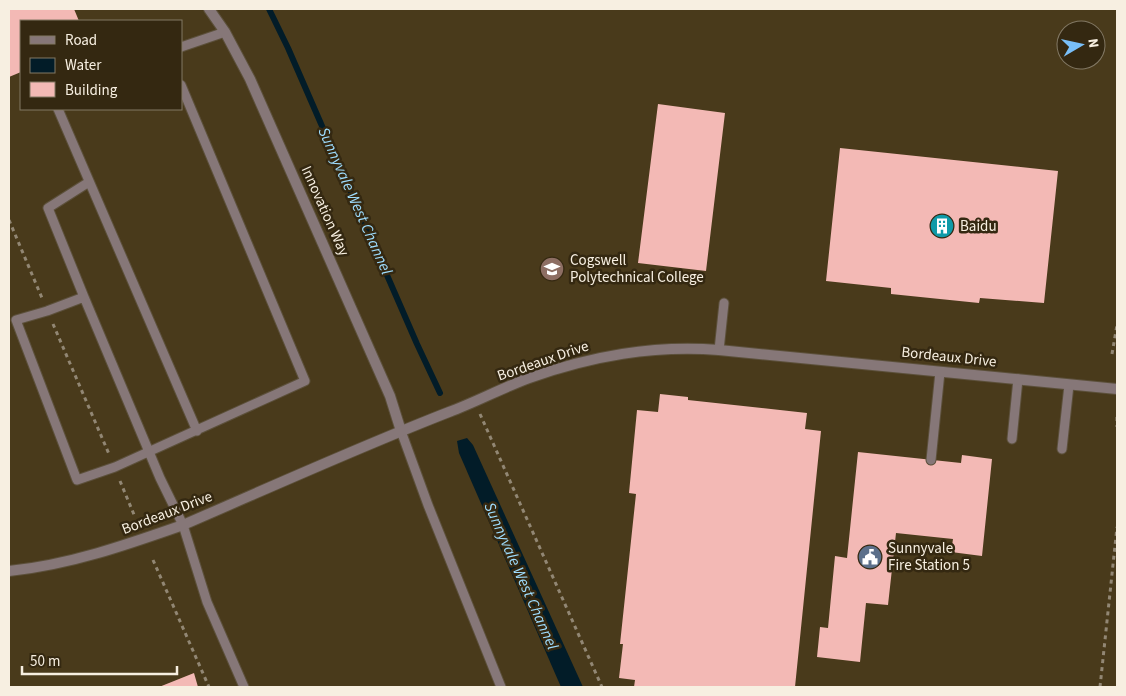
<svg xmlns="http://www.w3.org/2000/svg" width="1126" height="696" font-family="'Source Sans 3',sans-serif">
<rect width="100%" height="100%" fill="#3f321b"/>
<path fill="#493a1b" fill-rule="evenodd" d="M9 9H1117V687H9ZM21 21H181V109H21ZM1066 30H1096V60H1066Z"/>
<path fill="#021c28" d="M467 438 473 445 583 687H561L459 453 457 441Z"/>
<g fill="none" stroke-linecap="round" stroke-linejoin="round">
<path stroke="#021c28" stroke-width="6" d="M269 9 288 48 417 344 440 393"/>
</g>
<path fill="#f3b9b5" d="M9 9H74L79 21H21V72L9 77Z
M658 104 725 113 706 271 638 263Z
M840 148 1058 171 1044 303 980 298 979 303 891 294V288L826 281Z
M660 394 688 397V400L807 413 805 429 821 431 795 687H634L635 680 619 678 623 644H620L636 494 629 493 637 410 658 412Z
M858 452 961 463 962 455 992 459 982 556 951 552 953 539 896 533 888 605 866 603 860 662 817 657 820 627 828 628 835 556 847 558Z
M194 673 198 687H159Z"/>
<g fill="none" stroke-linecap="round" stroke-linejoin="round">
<g stroke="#5c503b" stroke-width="11">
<path id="service" d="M181 47 225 32
M58 109 197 431
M89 182 48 208 84 297 47 311 16 320 77 480 115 467 305 381 181 85
M84 297 160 478 183 525 207 602 244 687
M719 350 724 303
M401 431 428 505 501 687
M1012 439 1018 379
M1062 449 1069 385
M931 460 940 372"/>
</g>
<g stroke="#5c503b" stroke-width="12">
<path id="minor" d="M209 9 225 32 250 79 390 396 401 431"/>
</g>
<g stroke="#5c503b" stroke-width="12">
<path id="tertiary" d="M9 571C69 565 126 545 183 525 271 487 359 447 449 412 476 402 502 388 529 378 592 356 652 345 719 350L1117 389"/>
</g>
<path stroke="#928774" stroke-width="3" stroke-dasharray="4 4" stroke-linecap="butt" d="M9 220 42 298
M53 324 109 454
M1112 354 1117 325
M480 414 602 687
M1117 417V427
M120 481 135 517
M153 560 209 687
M1100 687 1117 527"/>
<use href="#service" stroke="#867778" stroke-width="9"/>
<use href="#minor" stroke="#867778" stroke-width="10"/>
<use href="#tertiary" stroke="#867778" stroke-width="10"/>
</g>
<defs>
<g id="building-disc" transform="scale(1.25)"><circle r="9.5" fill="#0f9aa8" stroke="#342811"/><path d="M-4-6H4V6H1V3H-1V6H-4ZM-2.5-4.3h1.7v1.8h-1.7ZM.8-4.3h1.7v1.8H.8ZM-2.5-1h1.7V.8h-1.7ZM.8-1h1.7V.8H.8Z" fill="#fff"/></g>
<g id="school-disc" transform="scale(1.25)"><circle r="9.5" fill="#8d6e63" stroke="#342811"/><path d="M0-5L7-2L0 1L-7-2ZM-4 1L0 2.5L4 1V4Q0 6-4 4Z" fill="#fff"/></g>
<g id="civic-disc" transform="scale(1.25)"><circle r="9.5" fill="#5c6f8a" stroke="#342811"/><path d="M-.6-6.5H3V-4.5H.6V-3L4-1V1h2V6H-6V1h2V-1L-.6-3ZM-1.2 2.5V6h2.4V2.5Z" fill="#fff"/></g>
</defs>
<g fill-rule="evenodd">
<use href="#building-disc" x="942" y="226"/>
<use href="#school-disc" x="552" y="269"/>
<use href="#civic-disc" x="870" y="557"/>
</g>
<g text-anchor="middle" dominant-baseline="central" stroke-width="5" stroke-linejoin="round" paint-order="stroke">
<g font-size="15" fill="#f7efe1" stroke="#342811">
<text transform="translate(325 211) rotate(66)">Innovation Way</text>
<text transform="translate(949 357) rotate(6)">Bordeaux Drive</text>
<text transform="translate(543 361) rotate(-19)">Bordeaux Drive</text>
<text transform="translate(167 513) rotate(-21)">Bordeaux Drive</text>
</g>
<g font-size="15" fill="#f7efe1" stroke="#342811" text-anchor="start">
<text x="960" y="226">Baidu</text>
<text x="570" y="260">Cogswell<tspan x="570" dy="17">Polytechnical College</tspan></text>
<text x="888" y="548">Sunnyvale<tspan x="888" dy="17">Fire Station 5</tspan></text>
</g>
<g font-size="16" font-style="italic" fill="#9edcfd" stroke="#342811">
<text transform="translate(355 201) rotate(66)">Sunnyvale West Channel</text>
<text transform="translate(521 576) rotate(66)">Sunnyvale West Channel</text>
</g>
</g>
<rect width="1126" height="696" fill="none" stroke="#f7efe1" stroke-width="20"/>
<rect x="20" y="20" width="162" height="90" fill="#342811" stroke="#827864"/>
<rect x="30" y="36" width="25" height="8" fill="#867778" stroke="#827864"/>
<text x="65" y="45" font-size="15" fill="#f7efe1">Road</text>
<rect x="30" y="58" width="25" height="15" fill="#021c28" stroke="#827864"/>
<text x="65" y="70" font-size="15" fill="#f7efe1">Water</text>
<rect x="30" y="82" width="25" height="15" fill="#f3b9b5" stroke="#827864"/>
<text x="65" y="95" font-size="15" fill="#f7efe1">Building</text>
<g transform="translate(1081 45) rotate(81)"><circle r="24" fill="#342811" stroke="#827864"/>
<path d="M0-4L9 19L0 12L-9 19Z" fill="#79bff8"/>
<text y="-8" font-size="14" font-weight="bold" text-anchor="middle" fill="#f7efe1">N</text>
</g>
<path d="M22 666v8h155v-8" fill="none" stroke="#f7efe1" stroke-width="2.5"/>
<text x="30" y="666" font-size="15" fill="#f7efe1" stroke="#342811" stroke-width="4" paint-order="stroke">50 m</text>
</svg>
